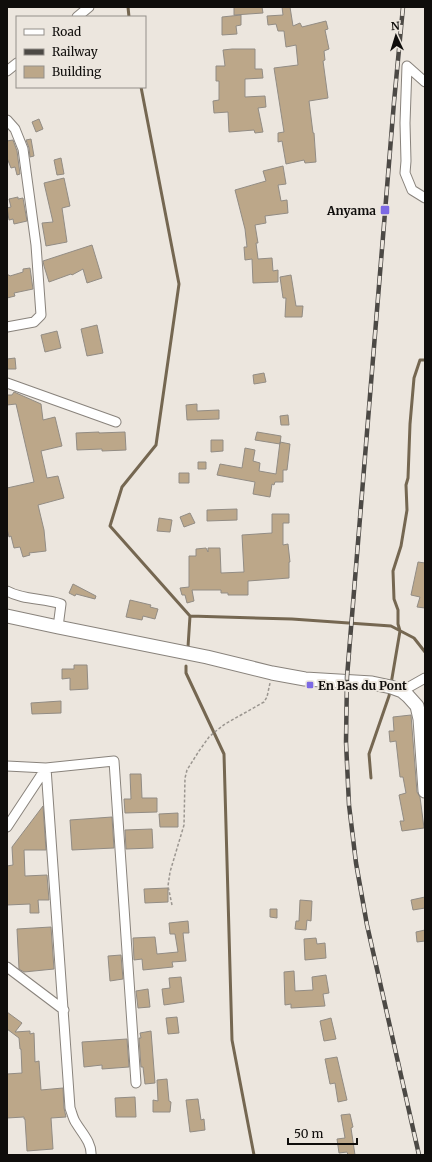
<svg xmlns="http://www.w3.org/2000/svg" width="432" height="1162" font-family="Merriweather,serif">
<rect width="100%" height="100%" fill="#ece6de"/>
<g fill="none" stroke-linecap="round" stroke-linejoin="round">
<path stroke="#756751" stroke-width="3" d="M128 7 129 17
M141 87 179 284 156 445 122 487 110 526 190 616 188 647
M190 616 292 619 391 626 414 638 425 652
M186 666V673L224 754 232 1040 254 1155
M391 684 400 631 398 624V610L394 599 393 571 401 546 407 510 406 485 408 478 410 424 414 378 420 360H425
M371 778 369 754 389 696 390 691"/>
</g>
<path fill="#bca789" stroke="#928c84" d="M234 7H262L263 13 234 15Z
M282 7H290L293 26 300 23 302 27 326 21 328 29 325 30 329 49 324 51 325 60 323 61 328 98 309 101 313 133H314L316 162 305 163 304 160 286 164 282 141 278 142V133L284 132 274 68 298 65 296 45 286 47 284 31H278L276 24 268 25 267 16 283 15Z
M241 15V25L236 26 237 34 222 35V17Z
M232 49H255V69H262L263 78 245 79V97L265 96 266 107 258 108 263 132 255 133 254 130 229 132 228 112 214 113 213 101 219 100V81H216V66H225L223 50Z
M39 119 43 129 36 132 32 122Z
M31 139 34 156 30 157 29 148 26 140Z
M13 140 17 151 20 174 17 175 15 167 11 168 7 158V141Z
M61 158 64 174 57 175 54 160Z
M283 166 286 184 278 185 281 201 287 200 288 213 265 216 266 223 255 225 258 243H256L258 259 272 258 273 271 278 270V282L253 283 252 259 245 260 244 247H247L245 229 235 190 266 181 263 171Z
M64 178 70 206 62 208 67 242 46 246 42 223 53 222 44 183Z
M18 197V199L23 198 27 221 14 224 13 219 9 220 7 208 11 207 9 199Z
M92 245 102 278 87 283 83 269 72 275 71 274 49 282 44 266 43 261Z
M30 268 33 289 14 293 15 296 7 298V275H9L10 276 23 272V269Z
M291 275 296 306H303L302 317H285L286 298H283L280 277Z
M97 325 103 353 87 356 81 329Z
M57 331 61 348 45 352 41 335Z
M15 358 16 369H7V359Z
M264 373 266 382 254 384 253 375Z
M14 392 41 404 43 420 55 417 62 446 41 451 47 478 58 476 64 498 38 505 44 530 46 551 29 553 30 555 23 557 20 547 14 548 11 536 9 537 7 529V488L34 482 16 404 7 405V395H12Z
M197 404V411L219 410V419L187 420 186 405Z
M288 415 289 425H281L280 416Z
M99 432V433L125 432 126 450 102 451V449L77 450 76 433Z
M257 432 281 436 280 444 255 440Z
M211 440H223V451L211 452Z
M280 442 290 444 287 470H283V482H275L274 485 272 484 270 497 253 494 255 482 217 475 220 464 242 468 245 448 255 450 253 461 260 463 259 471 276 474Z
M198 462H206V469H198Z
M179 473H189V483H179Z
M237 509V520L207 521V510Z
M190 513 195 523 184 527 180 517Z
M272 514H289V523H283V545L288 544 290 562H289V578L248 581V595H228V593H221V590H192L194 601 187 603 185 595H182L180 588 189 587V556H196V549L206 548 208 552V548H220L221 573 244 572 242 535 272 533Z
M159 518 172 520 170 532 157 531Z
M418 562 425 563V608L417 607 420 597 411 595Z
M73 584 96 596 95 599 76 594 75 596 69 593Z
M130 600 151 605 150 607 158 609 155 619 143 616 142 620 126 617Z
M74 665H87L88 689 70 690V678L62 679V669H74Z
M61 701V713L32 714 31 703Z
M411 715 417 792 420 797 424 828 402 831 400 821H404L399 795 406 793 403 777H400L396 741 390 742 389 731H394L393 717Z
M130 774H141L142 798H157V812L125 813 124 799H131Z
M43 806 46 850H24L25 876 47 875 49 900H38L39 913H30V904L7 905V866L13 865 12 847Z
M178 813V827H160L159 814Z
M112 817 114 848 72 850 70 820Z
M152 829 153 848 126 849 125 830Z
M168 888V902L145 903 144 889Z
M425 897V908L413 910 411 900Z
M300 900 312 901 311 921 307 920 306 930 295 929 296 921H299Z
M270 909H277V918L270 917Z
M188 921 189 933H183L186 961 172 962 173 967 143 970 142 959 134 960 133 938 155 937 157 954 178 952 175 934H170L169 923Z
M51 927 54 969 24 972 19 969 17 929Z
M425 930V941L417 942 416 932Z
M316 938 317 944 325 943 326 958 305 960 304 939Z
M121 955 123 979 110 981 108 956Z
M294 971 295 991 313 990 312 977 326 975 329 993 323 994 325 1006 291 1008V1004L285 1005 284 972Z
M181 977 184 1002 164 1005 162 989 170 988 169 978Z
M148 989 150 1007 138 1008 136 991Z
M7 1012 22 1023 15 1032 30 1031V1034L34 1033 35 1062 39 1061 41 1090 63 1088 64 1108 66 1117 51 1118 53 1149 27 1151 25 1119H24V1117L7 1118V1074L22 1073 21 1049H20L19 1038 7 1029Z
M177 1017 179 1033 168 1034 166 1018Z
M331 1018 336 1039 324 1041 320 1021Z
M151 1031 155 1083 145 1084 143 1067H141L139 1038H141L140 1033Z
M127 1039 129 1067 102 1069V1065L84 1067 82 1042Z
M337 1057 347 1100 338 1102 335 1083 330 1084 325 1059Z
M167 1079 169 1101 171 1102 170 1112H153V1100L158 1101 157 1080Z
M135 1097 136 1117H116L115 1098Z
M198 1099 201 1120 204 1119 205 1130 190 1132 186 1100Z
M350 1114 353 1127 351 1128 355 1155H348L347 1152 339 1153 337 1139 345 1138 341 1115Z"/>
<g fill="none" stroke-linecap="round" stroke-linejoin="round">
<g stroke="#89837c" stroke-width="11">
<path id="street" d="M77 17 89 7
M407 66 405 123 406 161 405 173 412 190 425 198
M407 66 425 82
M7 71 17 63
M7 120 15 129 23 149 36 245 41 315 34 322 7 327
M7 383 116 422
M7 591C23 600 43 598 61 604L58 627
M402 691 425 678
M7 766 46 768 114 761 136 1083
M46 768 70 1108C72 1113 73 1119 76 1123 82 1133 92 1143 91 1155
M7 827 46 768
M7 967 64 1010"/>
</g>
<g stroke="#89837c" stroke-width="15">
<path id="secondary" d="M7 616 58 627 207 657 272 673 305 679 372 683 391 687 402 691 408 696 417 706 420 719 425 791"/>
</g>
<path stroke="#9b9690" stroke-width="1.5" stroke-dasharray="3 2" stroke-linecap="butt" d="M172 905 168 886 170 872 184 825 185 778 187 770 199 751 209 737 216 731 225 724 264 702 267 697 270 683"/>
<use href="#street" stroke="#fff" stroke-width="9"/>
<use href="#secondary" stroke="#fff" stroke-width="13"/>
<g stroke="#4c4945" stroke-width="4.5">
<path id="rail" d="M403 7 394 102 347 677 346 742 349 805 356 863 367 925 419 1155"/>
</g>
<use href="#rail" stroke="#ece6de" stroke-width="3" stroke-dasharray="9" stroke-linecap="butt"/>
</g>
<g fill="#7c69e4" stroke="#ece6de" stroke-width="1.5">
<rect x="380" y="205" width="10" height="10" rx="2"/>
<rect x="306" y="681" width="8" height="8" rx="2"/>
</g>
<g text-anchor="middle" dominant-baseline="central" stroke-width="4" stroke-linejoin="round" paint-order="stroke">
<g font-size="12" font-weight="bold" fill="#0f0d0b" stroke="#ece6de" text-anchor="end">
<text x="376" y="210">Anyama</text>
<text x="318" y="685" text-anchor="start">En Bas du Pont</text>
</g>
</g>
<rect width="432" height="1162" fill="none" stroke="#0f0d0b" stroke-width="16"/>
<rect x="16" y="16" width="130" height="72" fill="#ece6de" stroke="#948f8a"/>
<rect x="24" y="29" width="20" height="6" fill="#ffffff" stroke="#948f8a"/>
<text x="52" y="36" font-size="12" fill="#0f0d0b">Road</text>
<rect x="24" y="49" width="20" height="6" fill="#4c4945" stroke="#948f8a"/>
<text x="52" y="56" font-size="12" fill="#0f0d0b">Railway</text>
<rect x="24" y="66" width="20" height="12" fill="#bca789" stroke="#948f8a"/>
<text x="52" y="76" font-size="12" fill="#0f0d0b">Building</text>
<g transform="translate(396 36) rotate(356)" stroke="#ece6de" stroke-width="3" paint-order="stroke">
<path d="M0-3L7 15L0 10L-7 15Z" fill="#0f0d0b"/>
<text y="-6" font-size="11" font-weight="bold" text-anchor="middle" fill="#0f0d0b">N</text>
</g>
<path d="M288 1138v6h69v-6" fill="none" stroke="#0f0d0b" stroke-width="2"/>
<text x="294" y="1138" font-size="12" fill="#0f0d0b" stroke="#ece6de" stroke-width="3" paint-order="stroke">50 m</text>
</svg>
